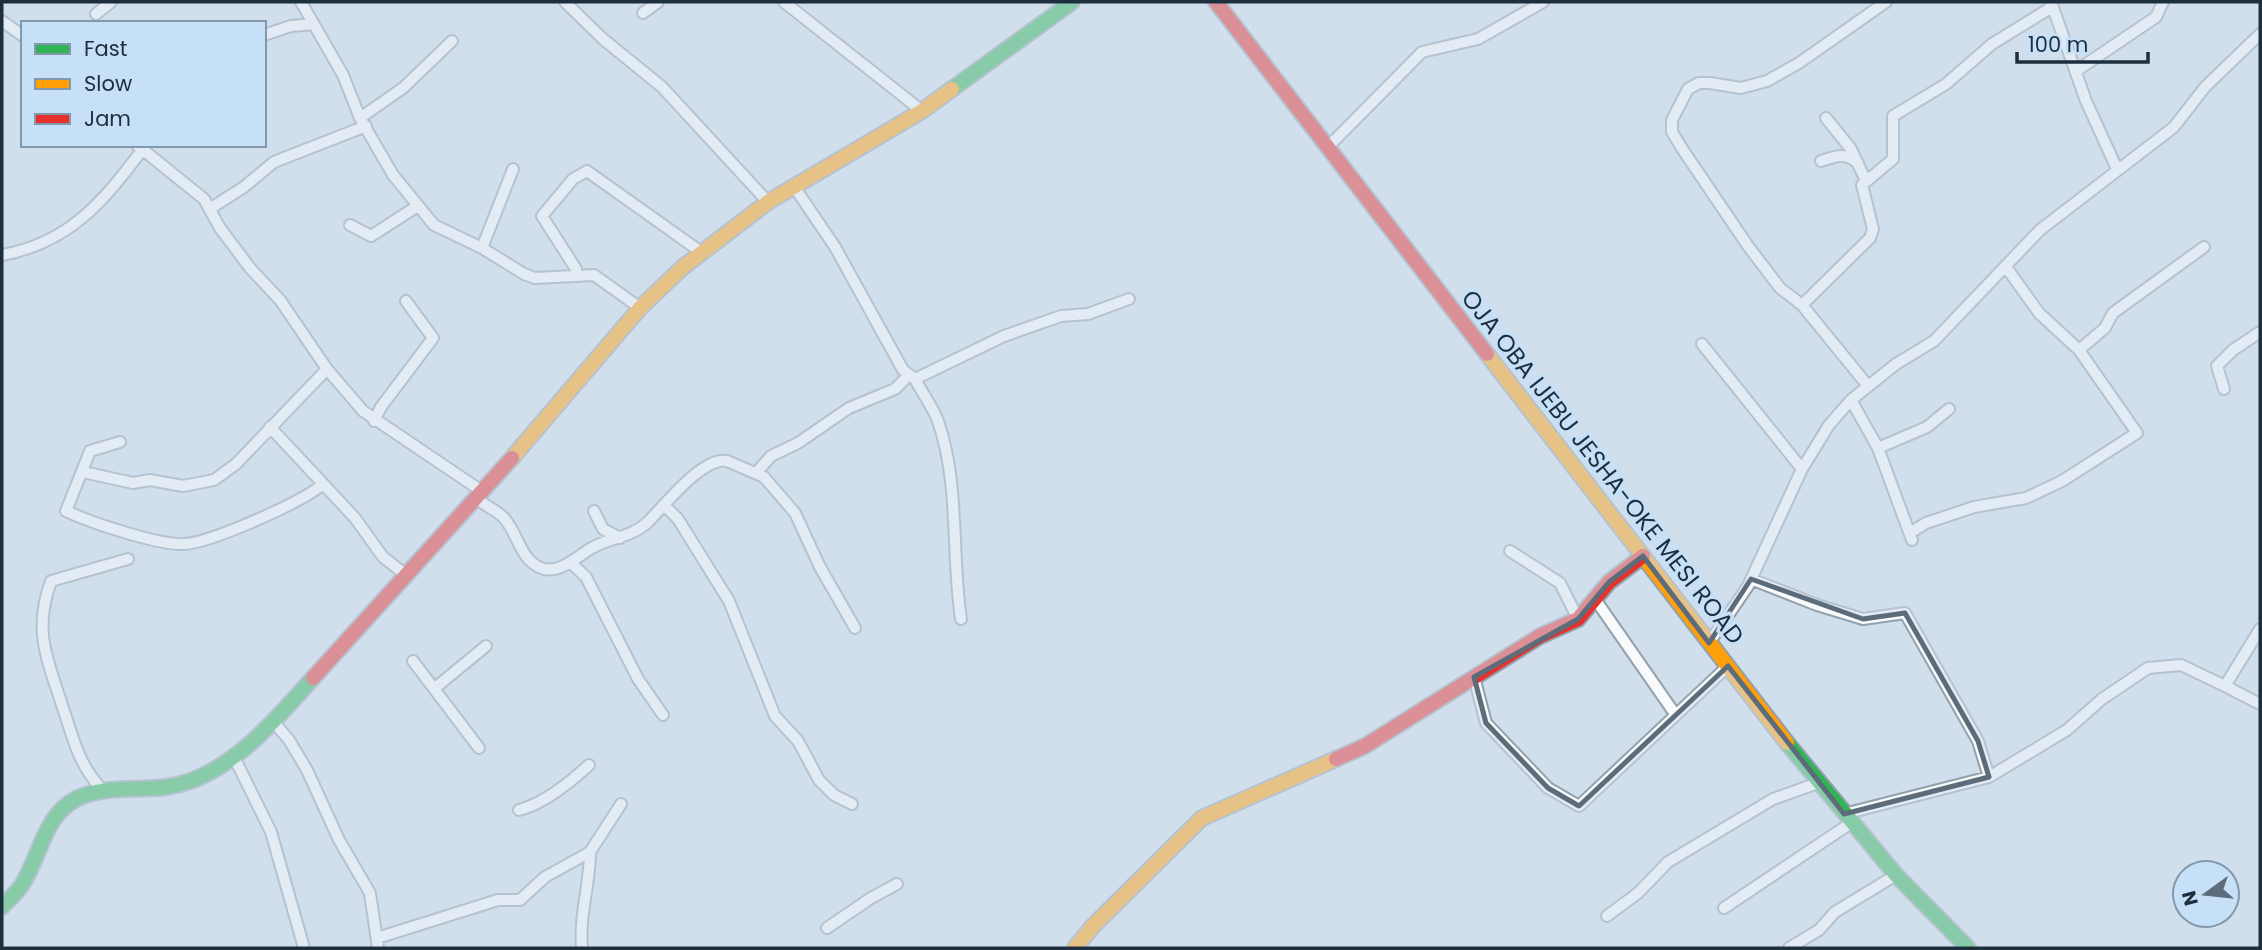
<svg xmlns="http://www.w3.org/2000/svg" width="2262" height="950" font-family="Poppins,sans-serif">
<rect width="100%" height="100%" fill="#d1dfec"/>
<g fill="none" stroke-linecap="round" stroke-linejoin="round">
<g stroke="#93a1ad" stroke-width="14">
<path id="street" d="M301 2 343 75 360 118 393 175 434 225 482 248 524 274 535 278 594 275 640 308
M565 2 603 39 662 87 768 202
M784 2 922 111
M2051 2 2086 101 2117 169
M643 13 658 2
M96 14 111 2
M2 21 23 36
M264 35 291 26 314 24
M2076 71 2156 17 2163 2
M360 118 403 88 452 41
M1826 118 1851 149 1865 179
M137 145 204 199 220 228 250 268 280 300 327 369 363 411 483 492
M1327 148 1422 52 1478 39 1543 2
M1821 161C1836 156 1845 152 1858 163
M793 185 835 247 903 370 915 379 1004 336 1061 316 1088 314 1129 299
M211 208 244 187 274 162 366 126
M350 225 371 236 416 207
M482 248 513 169
M2 255C69 243 103 202 142 150L141 145
M576 274V269L542 216 573 179 587 171 701 252
M1802 305 1870 238 1873 229 1862 185 1893 159V116L1946 84 1992 44 2052 7
M1702 344 1802 469 1748 586 1709 643
M2079 350 2105 328 2113 313 2204 247
M915 379C922 393 933 407 938 421 960 485 951 553 961 619
M1868 386 1802 305 1780 288 1748 246 1683 150 1672 132V120L1688 89 1699 83H1710L1741 88 1767 81 1799 63 1886 2
M2224 389 2217 366 2233 350 2260 332
M1851 400 1878 448 1912 540
M374 421 381 407 433 338 406 301
M270 427 355 518 383 557 406 575
M120 442 90 451 66 511C89 522 160 546 185 544 212 542 300 503 322 485
M1878 448 1927 427 1949 409
M1802 469 1829 425 1851 400 1896 364 1934 341 2040 230 2174 127 2205 87 2260 34
M83 472 133 483 150 480 183 486 214 480 236 464 327 369
M756 473 771 456 798 443 849 408 895 389 909 375
M477 498C484 506 495 509 503 517 518 532 519 559 541 568 558 575 577 557 590 549 609 537 631 538 648 522 664 506 703 456 727 461L764 477 795 513 820 567 855 628
M664 505 678 519 729 601 775 716 798 741 819 780 834 795 852 804
M594 511 603 529 620 538
M1910 533 1926 523 1974 507 2026 498 2062 481 2137 433 2079 350 2039 313 2006 267
M1510 551 1560 583 1578 619
M571 563 586 577 638 679 663 715
M1751 579 1817 605 1863 619 1905 613 1978 741 1989 777
M1595 599 1675 714
M413 661 479 748
M1474 677 1486 723 1548 788 1579 806 1728 666
M2225 686 2260 704
M435 688 486 646
M272 720 289 740 307 770 339 840 370 893 378 948
M234 757 271 832 304 948
M103 791C77 762 74 740 62 705 47 658 33 631 51 581L128 559
M519 810C545 803 569 783 589 765
M1844 814 1989 777 2067 730 2102 699 2148 668 2181 665 2225 686 2260 629
M1724 908 1851 823
M1607 916 1638 893 1668 862 1773 799 1818 783
M827 928 871 898 897 884
M377 938 498 900H520L545 877 590 852 621 804
M582 948C579 915 590 884 590 852
M1789 948 1819 930 1835 912 1896 875"/>
</g>
<g stroke="#93a1ad" stroke-width="18">
<path id="fast" d="M952 89 1072 2
M1787 743 1896 875 1968 948
M2 907C9 899 18 892 23 883 41 854 44 816 76 799 103 785 137 791 166 787 227 779 274 721 313 678"/>
</g>
<g stroke="#93a1ad" stroke-width="18">
<path id="slow" d="M1487 354 1787 743
M512 458 640 308 683 267 768 202 922 111 952 89
M1075 948 1093 926 1202 818 1336 759"/>
</g>
<g stroke="#93a1ad" stroke-width="18">
<path id="jam" d="M1216 2 1487 354
M313 678 512 458
M1336 759 1365 746 1540 636 1578 619 1609 582 1643 556"/>
</g>
<use href="#street" stroke="#f8fafc" stroke-width="10"/>
<use href="#fast" stroke="#30b455" stroke-width="14"/>
<use href="#slow" stroke="#ff9f0a" stroke-width="14"/>
<use href="#jam" stroke="#e5322d" stroke-width="14"/>
</g>
<path d="M0 0H2262V950H0ZM1643 556 1709 643 1751 579 1863 619 1905 613 1978 741 1989 777 1844 814 1728 666 1579 806 1548 788 1486 723 1474 677 1578 619 1609 582Z" fill="#d1dfec" fill-opacity=".55" fill-rule="evenodd"/>
<path fill="none" stroke="#5c6c7a" stroke-width="5" stroke-linejoin="round" d="M1643 556 1709 643 1751 579 1863 619 1905 613 1978 741 1989 777 1844 814 1728 666 1579 806 1548 788 1486 723 1474 677 1578 619 1609 582Z"/>
<g text-anchor="middle" dominant-baseline="central" stroke-width="7" stroke-linejoin="round" paint-order="stroke">
<g font-size="24" fill="#1d2e3d" stroke="#c6e0f7">
<text transform="translate(1603 467) rotate(52)">OJA OBA IJEBU JESHA-OKE MESI ROAD</text>
</g>
</g>
<rect width="2262" height="950" fill="none" stroke="#1d2e3d" stroke-width="7"/>
<rect x="21" y="21" width="245" height="126" fill="#c6e0f7" stroke="#8299ad" stroke-width="2"/>
<rect x="35" y="44" width="35" height="10" fill="#30b455" stroke="#8299ad" stroke-width="2"/>
<text x="84" y="56" font-size="21" fill="#1d2e3d">Fast</text>
<rect x="35" y="79" width="35" height="10" fill="#ff9f0a" stroke="#8299ad" stroke-width="2"/>
<text x="84" y="91" font-size="21" fill="#1d2e3d">Slow</text>
<rect x="35" y="114" width="35" height="10" fill="#e5322d" stroke="#8299ad" stroke-width="2"/>
<text x="84" y="126" font-size="21" fill="#1d2e3d">Jam</text>
<g transform="translate(2206 894) rotate(255)"><circle r="33" fill="#c6e0f7" stroke="#8299ad" stroke-width="2"/>
<path d="M0-5L12 26L0 18L-12 26Z" fill="#5c6c7a"/>
<text y="-10" font-size="19" font-weight="bold" text-anchor="middle" fill="#1d2e3d">N</text>
</g>
<path d="M2017 52v10h131v-10" fill="none" stroke="#1d2e3d" stroke-width="3.5"/>
<text x="2028" y="52" font-size="21" fill="#1d2e3d" stroke="#c6e0f7" stroke-width="5" paint-order="stroke">100 m</text>
</svg>
